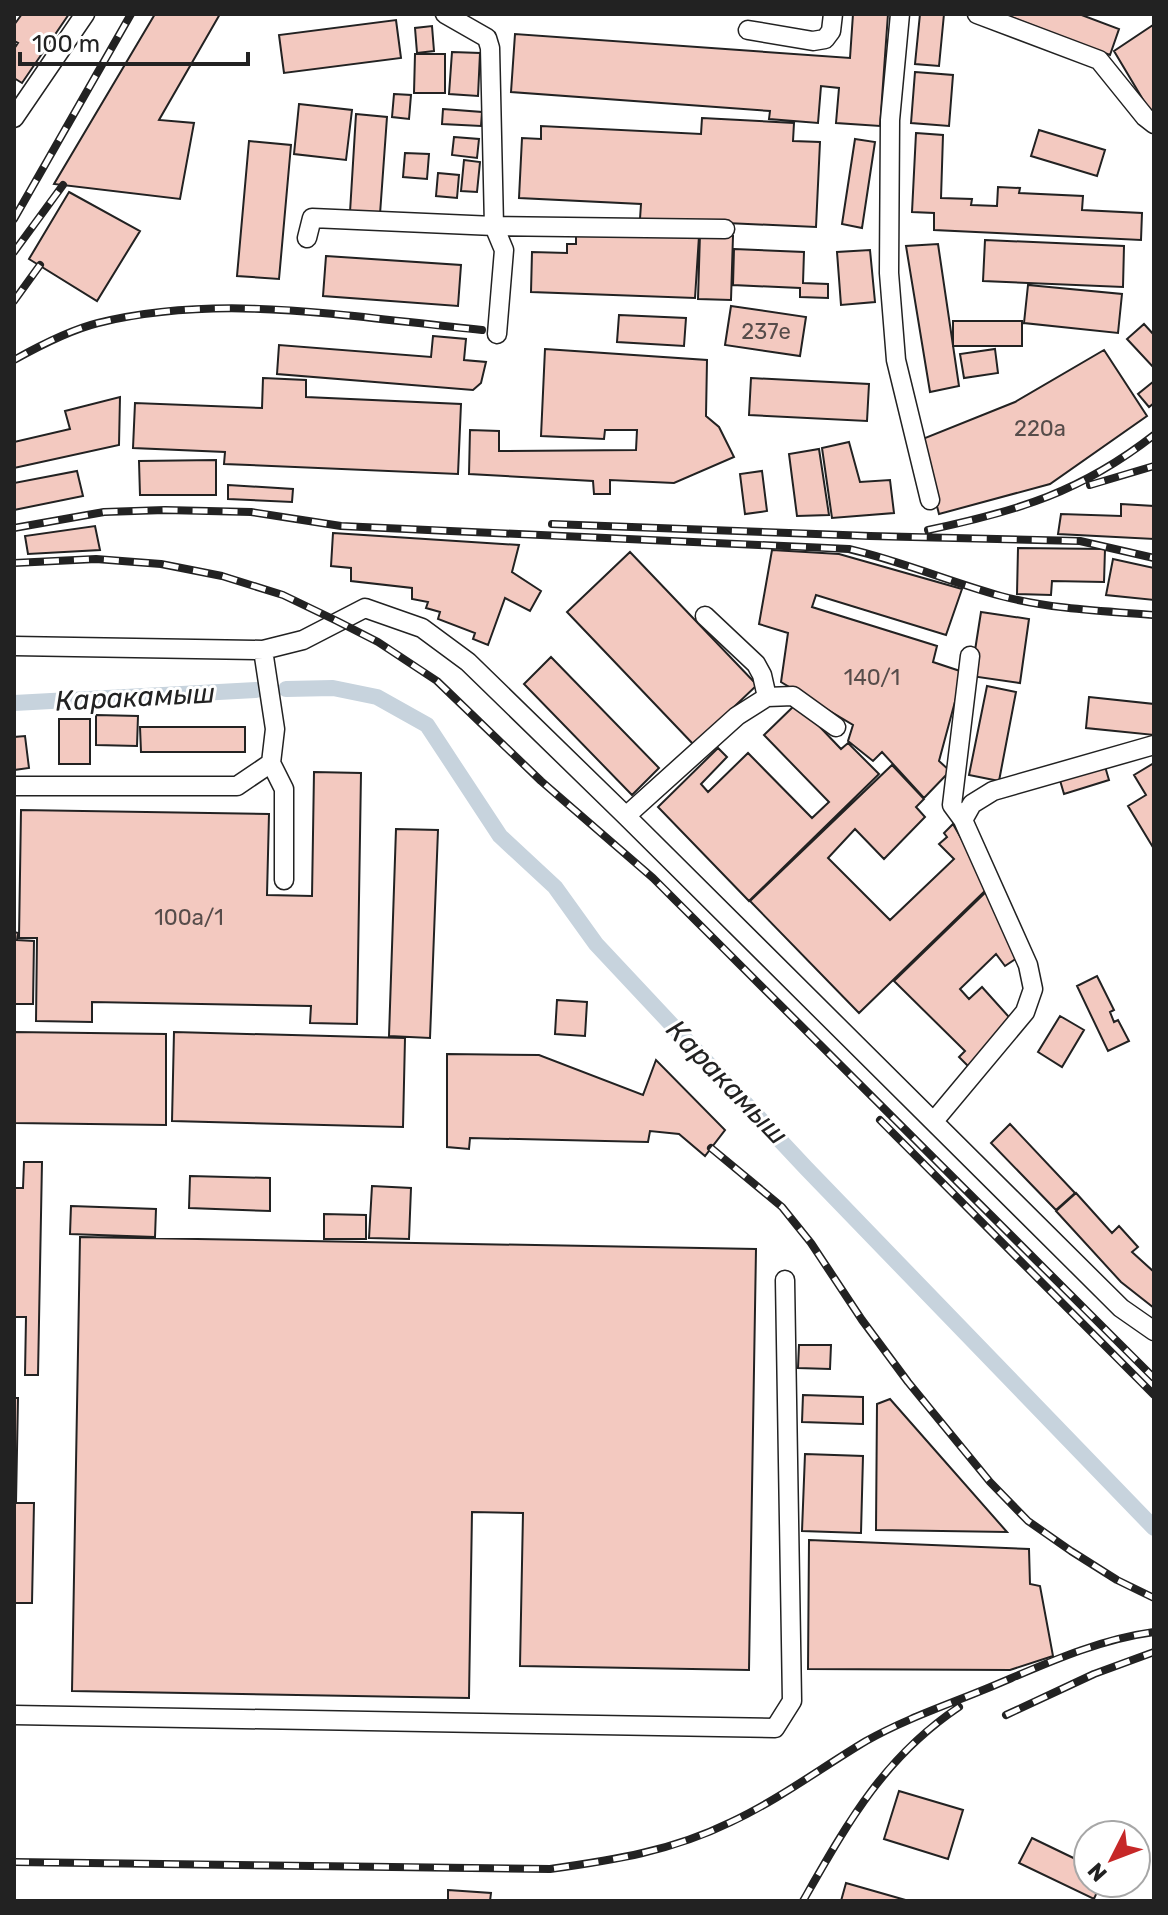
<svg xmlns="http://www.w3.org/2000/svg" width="1168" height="1915" font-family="Rubik,sans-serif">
<rect width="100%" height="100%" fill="#fff"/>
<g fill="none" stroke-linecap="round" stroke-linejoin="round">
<path stroke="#c7d3dd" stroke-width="16" d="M286 689 333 688 377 697 427 725 500 836 555 887 596 944 806 1168 1154 1528
M14 703 256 690"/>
</g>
<path fill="#f3c9c0" stroke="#222" stroke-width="2" d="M22 14H69L22 83 14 78V49L18 43 14 41V25Z
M155 14H220L159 120 194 123 180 199 54 184Z
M853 14H888L880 126 836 123 839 88 821 86 818 123 769 119 770 111 511 92 515 34 850 58Z
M920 14H944L939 66 915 64Z
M1003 14H1079L1119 29 1110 55Z
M396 20 401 58 284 73 279 35Z
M1153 25 1154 26V118L1114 51Z
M432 26 434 51 417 53 415 28Z
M452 52 480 53 478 96 449 94Z
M415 54H445V93H414Z
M915 72 953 75 949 126 911 123Z
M394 94 411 95 409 119 392 117Z
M299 104 352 110 346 160 294 154Z
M443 109 482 112 481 126 442 124Z
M356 114 387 117 380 214 350 212Z
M702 118 794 123 793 141 820 142 816 227 640 219 641 204 519 198 522 138 541 139V126L701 134Z
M1039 130 1105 150 1097 176 1031 156Z
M916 133 943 135 941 198 972 199 971 205 997 206 998 187 1020 188 1019 193 1083 196 1082 210 1142 213 1141 240 934 230V213L912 212Z
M454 137 479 139 477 158 452 155Z
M855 139 875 142 862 228 842 224Z
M249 141 291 145 279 279 237 276Z
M405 153 429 154 427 179 403 177Z
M464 160 480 162 477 192 461 191Z
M438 173 459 175 457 198 436 196Z
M69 192 140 231 97 301 29 259Z
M700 234 733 236 731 300 698 299Z
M576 235 699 236 695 298 531 292 532 252 567 253V244H576Z
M985 240 1124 246 1123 287 983 281Z
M938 244 959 386 930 392 906 246Z
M734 249 804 252 803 283 828 284V298L800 297V288L733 285Z
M870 250 875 302 841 305 837 252Z
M326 256 461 265 458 306 323 296Z
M1028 285 1122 294 1118 333 1024 323Z
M731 306 806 317 800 356 725 345Z
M619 315 686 318 684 346 617 342Z
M953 321H1022V346H953Z
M1144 324 1154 335V368L1127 339Z
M433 336 466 339 464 360 486 362 481 383 473 390 277 374 279 345 431 357Z
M545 349 707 360 706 416 719 427 734 457 674 483 610 480V494H594L593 481 469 474 470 430 499 431V451L636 450 637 430H605L604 439 541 436Z
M995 349 998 373 964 378 960 354Z
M1104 350 1147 416 1050 484 939 514 920 440 1015 402Z
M263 378 306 380V397L461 404 458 474 224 464 225 452 133 448 135 403 262 408Z
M751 378 869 384 867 421 749 415Z
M1154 381V403L1149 407 1138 394Z
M120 397 119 445 14 468V442L70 429 65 411Z
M849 442 860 482 890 480 894 513 832 518 822 448Z
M819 449 829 515 797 516 789 454Z
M216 460V495H140L139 461Z
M77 471 83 496 14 510V483Z
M762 471 767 511 745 514 740 474Z
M228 485 293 489 292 502 228 499Z
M1121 504 1154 506V539L1058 534 1061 514 1121 516Z
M95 526 100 550 28 554 25 536Z
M333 533 519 545 512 572 541 591 530 611 505 598 488 645 473 639 475 633 438 619 440 612 426 608 428 602 412 599V588L351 581V568L331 566Z
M1018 548 1105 549 1104 582 1052 581 1051 595 1017 594Z
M772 550 839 554 962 589 946 635 816 595 812 607 937 646 933 662 963 672 939 761 950 771 924 798 882 752 873 761 848 741 853 725 781 682 788 633 759 624Z
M630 552 757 685 694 745 567 612Z
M1113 559 1154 568V600L1106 595Z
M981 612 1029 619 1020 683 971 676Z
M551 657 659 768 632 795 524 684Z
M987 686 1016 692 999 781 969 775Z
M1089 697 1154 704V735L1086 728Z
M797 703 841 749 848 743 879 774 749 901 658 807 718 748 727 757 701 784 708 792 748 753 812 818 829 802 764 735Z
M96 715 138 716 137 746 96 745Z
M59 719H90V764H59Z
M140 727H245V752H141Z
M25 736 29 768 14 770V737Z
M1104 763 1109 780 1064 794 1059 777Z
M1154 763V849L1128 806 1146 795 1134 775Z
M892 765 924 799 916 807 925 817 884 859 855 829 828 858 890 920 954 859 939 844 947 837 944 833 953 824 989 887 859 1013 750 901Z
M314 772 361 773 357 1024 310 1023 311 1006 92 1002V1022L36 1021 37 938H19L21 810 269 814 267 895 312 896Z
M396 829 438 830 430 1038 389 1036Z
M990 888 1017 958 1005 966 996 954 960 989 969 999 982 987 1009 1017 1012 1024 971 1069 959 1057 965 1051 894 981Z
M14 932 18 933 17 940 34 941 33 1004H14Z
M1097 976 1114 1010 1110 1012 1114 1022 1118 1020 1129 1041 1108 1051 1077 986Z
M557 1000 587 1002 585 1036 555 1034Z
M1060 1016 1084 1030 1062 1067 1038 1052Z
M14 1032 166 1034V1125L14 1123Z
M174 1032 405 1038 403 1127 172 1121Z
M447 1054 539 1055 643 1095 656 1060 725 1130 705 1156 679 1134 650 1131 648 1142 470 1138 469 1149 447 1147Z
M1010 1124 1075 1193 1056 1210 991 1143Z
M24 1162H42L38 1375H25L26 1317H14V1188H23Z
M190 1176 270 1178V1211L189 1208Z
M372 1186 411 1188 409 1239 369 1238Z
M1076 1193 1112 1233 1119 1226 1138 1247 1132 1252 1154 1272V1308L1121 1282 1056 1211Z
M71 1206 156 1209 155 1237 70 1234Z
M324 1214 366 1215V1239H324Z
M80 1237 756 1249 749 1670 520 1666 523 1513 472 1512 469 1698 72 1691Z
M799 1345H831L830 1369 798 1368Z
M803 1395 863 1397V1424L802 1422Z
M14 1398H18L16 1503H34L32 1603H14Z
M890 1399 1007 1532 876 1530 877 1404Z
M805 1454 863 1456 861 1533 802 1531Z
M809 1540 1029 1549 1030 1584 1040 1586 1053 1656 1010 1670 808 1669Z
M899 1791 963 1810 948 1859 884 1839Z
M1032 1838 1088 1865V1883H1101L1094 1899 1019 1863Z
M846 1883 909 1901H841Z
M448 1890 491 1893 490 1901H448Z"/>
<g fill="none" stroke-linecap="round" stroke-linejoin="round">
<g stroke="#222" stroke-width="21">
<path id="minor" d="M445 14 487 38 490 48 494 226 504 250 497 334
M900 14 890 120 889 273 896 360 930 500
M977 14 1099 60 1145 117 1154 124
M748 30 813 41 825 39 831 31 833 14
M14 118 85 14
M307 238 312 218 494 226 725 229
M705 616 756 664 762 675 767 697
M14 646 263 650 303 640 365 608 422 628 468 662 626 816 1121 1308 1154 1331
M271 763 284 789V880
M14 786H237L271 763 275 729 263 650
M626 816 737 716 767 697 793 696 836 727
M963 820 952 805 970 656
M934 1121 1025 1012 1033 989 1028 965 963 820 972 804 993 791 1154 745
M14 1715 775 1728 792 1701 785 1280"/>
</g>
<use href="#minor" stroke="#fff" stroke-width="18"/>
<g stroke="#222" stroke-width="8">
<path id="rail" d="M14 219 131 14
M14 252 63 185
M14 301 40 265
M14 360C39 346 70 330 98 323 224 292 356 318 482 330
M1090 485 1154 466
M552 524 870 536 1080 541 1154 558
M14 528 104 512 165 510 251 512 341 526 849 549C901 561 950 582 1001 596 1051 609 1103 611 1154 615
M928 530C1018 511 1081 492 1154 435
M14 563 96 559 161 564 222 576 283 595 337 621 378 642 437 681 541 781 653 878 1154 1378
M880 1120 1154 1395
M711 1148 782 1207 811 1243 862 1320 908 1382 990 1482 1028 1521 1071 1551 1117 1580 1154 1598
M1006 1715 1094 1674 1154 1652
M14 1862 550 1869C614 1860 672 1851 731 1822 778 1800 821 1768 866 1741 905 1719 947 1705 988 1688 1043 1665 1095 1640 1154 1632
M803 1901C847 1824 883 1758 959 1707"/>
</g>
<use href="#rail" stroke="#fff" stroke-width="5" stroke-dasharray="15" stroke-linecap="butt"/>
</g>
<g text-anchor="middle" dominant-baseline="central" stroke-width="6" stroke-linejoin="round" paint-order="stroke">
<g font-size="22" fill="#564c4a">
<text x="766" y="331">237e</text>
<text x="1040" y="428">220a</text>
<text x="872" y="677">140/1</text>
<text x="189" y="917">100a/1</text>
</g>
<g font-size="28" font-style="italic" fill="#222" stroke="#fff">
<text transform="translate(135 697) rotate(-3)">Каракамыш</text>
<text transform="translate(727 1082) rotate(46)">Каракамыш</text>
</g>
</g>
<rect width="1168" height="1915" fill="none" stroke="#222222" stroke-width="32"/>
<g transform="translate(1112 1859) rotate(228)"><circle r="38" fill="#ffffff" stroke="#a7a7a7" stroke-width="2"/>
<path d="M0-6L14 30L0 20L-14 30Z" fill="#c62828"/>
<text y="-12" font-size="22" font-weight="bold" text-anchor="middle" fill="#222222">N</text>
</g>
<path d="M20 52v12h228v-12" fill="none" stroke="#222222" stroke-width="4"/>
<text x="32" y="52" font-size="24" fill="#222222" stroke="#ffffff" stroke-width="6" paint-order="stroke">100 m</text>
</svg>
